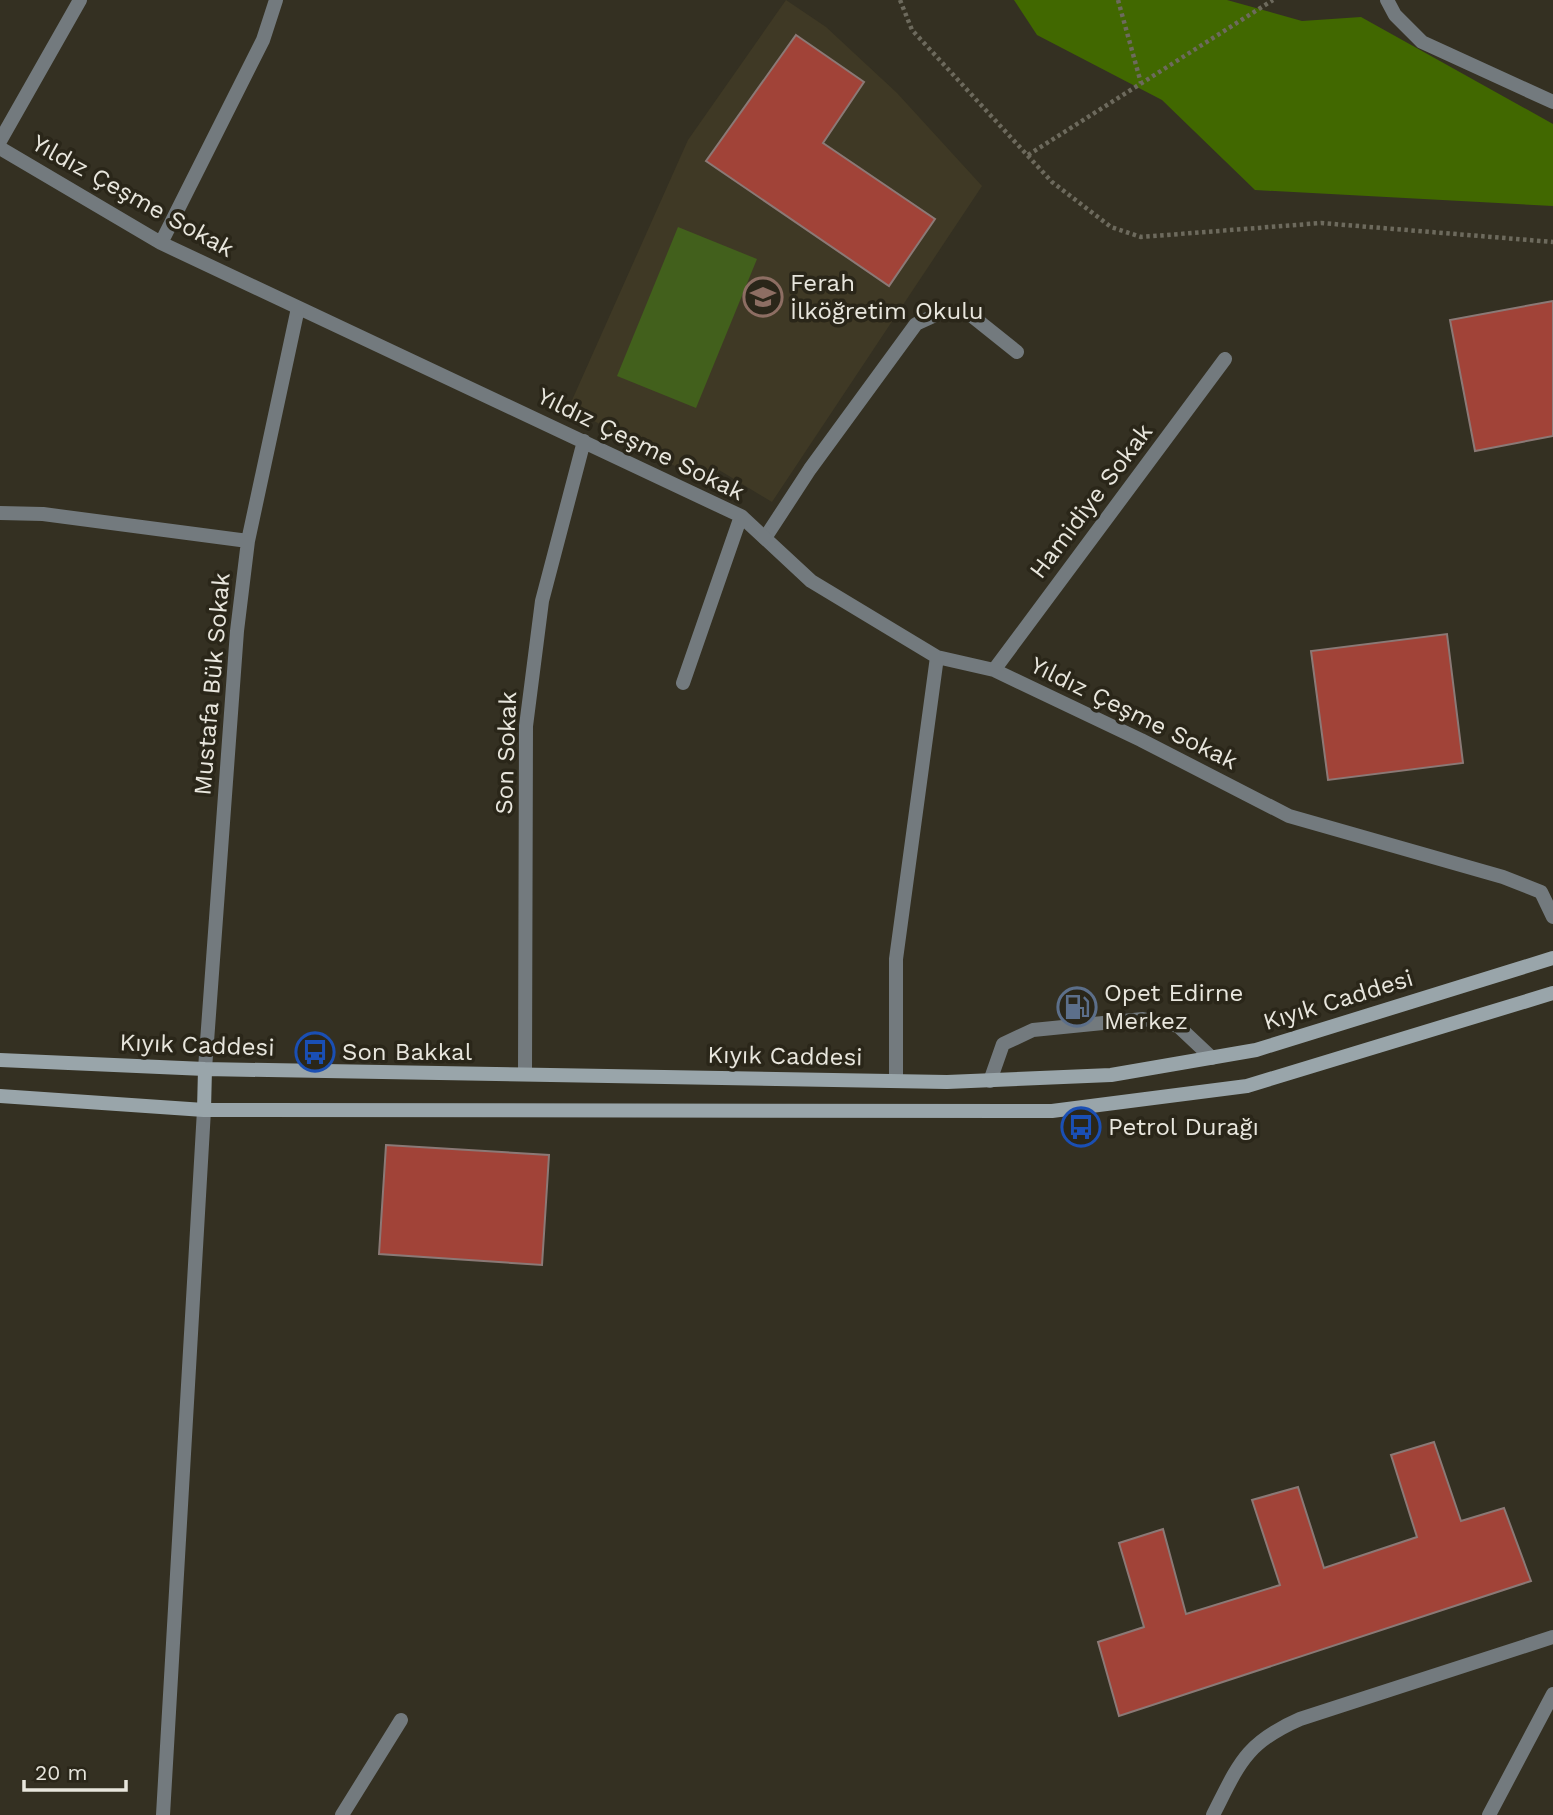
<svg xmlns="http://www.w3.org/2000/svg" width="1553" height="1815" font-family="'Work Sans',sans-serif">
<rect width="100%" height="100%" fill="#343022"/>
<path fill="#3f3925" d="M786 0 826 27 897 93 982 186 772 502 719 470 709 485 569 407 688 140Z"/>
<path fill="#42601c" d="M678 227 757 259 696 408 617 376Z"/>
<path fill="#416800" d="M1014 0H1227L1302 21 1361 17 1553 124V206L1255 190 1162 100 1037 35Z"/>
<path fill="#a14338" stroke="#8b7976" stroke-width="2" d="M796 35 864 82 823 143 935 219 889 286 706 161Z
M1553 301V436L1475 451 1450 320Z
M1447 634 1463 763 1328 780 1311 651Z
M386 1145 549 1155 542 1265 379 1254Z
M1434 1442 1461 1521 1504 1508 1531 1581 1119 1716 1098 1642 1144 1627 1119 1543 1163 1529 1186 1614 1280 1585 1252 1500 1298 1487 1324 1568 1417 1537 1391 1455Z"/>
<g fill="none" stroke-linecap="round" stroke-linejoin="round">
<path stroke="#6d6a5d" stroke-width="4.5" stroke-dasharray="3.5 3.5" stroke-linecap="butt" d="M900 0 912 30 1052 182 1111 227 1141 237 1321 223 1553 242
M1118 0 1141 83
M1028 155 1273 0"/>
<path stroke="#737a7e" stroke-width="14" d="M1387 0 1395 15 1422 42 1553 102
M765 538 810 469 916 324 940 313 967 312 1017 352
M990 1081 1003 1044 1033 1030 1143 1019 1178 1026 1212 1058
M342 1815 401 1720
M1213 1815C1239 1764 1245 1743 1300 1719L1553 1637
M1489 1815 1553 1694"/>
<path stroke="#737a7e" stroke-width="14" d="M0 141 80 0
M0 148 161 243 741 516 811 581 937 657 994 670 1141 740 1289 816 1503 877 1541 892 1553 917
M161 243 263 40 276 0
M0 513 43 514 248 541
M994 670 1225 359
M683 683 741 516
M205 1069 237 631 248 541 298 308
M525 1073 526 726 542 601 584 441
M896 1081V959L937 657
M163 1815 204 1110"/>
<path stroke="#99a5aa" stroke-width="14" d="M0 1060 205 1069 947 1082 1111 1075 1256 1050 1553 958
M0 1096 204 1110 1052 1111 1247 1086 1553 993
M204 1110 205 1069"/>
</g>
<defs>
<g id="school-ring" transform="scale(2.0125)"><circle r="9.5" fill="#2a2619" stroke="#8d6e63" stroke-width="1.5"/><path d="M0-5L7-2L0 1L-7-2ZM-4 1L0 2.5L4 1V4Q0 6-4 4Z" fill="#8d6e63"/></g>
<g id="fuel-ring" transform="scale(2.0125)"><circle r="9.5" fill="#2a2619" stroke="#5c6f8a" stroke-width="1.5"/><path d="M-5.5-6h7V0h2V4h1.3V-2.5L3-4.5l.8-.8L6-3V5H2.5V1h-1V6h-7ZM-4.2-4.7v3.2H.2V-4.7Z" fill="#5c6f8a"/></g>
<g id="bus-ring" transform="scale(2.0125)"><circle r="9.5" fill="#2a2619" stroke="#1a4fb4" stroke-width="1.5"/><path d="M-5-6H5V4H4V6H2V4H-2V6H-4V4H-5ZM-3.5-4V0h7V-4ZM-3.5 1.2v1.5H-2V1.2ZM2 1.2v1.5H3.5V1.2Z" fill="#1a4fb4"/></g>
</defs>
<g fill-rule="evenodd">
<use href="#school-ring" x="763" y="297"/>
<use href="#fuel-ring" x="1077" y="1007"/>
<use href="#bus-ring" x="315" y="1052"/>
<use href="#bus-ring" x="1081" y="1127"/>
</g>
<g text-anchor="middle" dominant-baseline="central" stroke-width="7" stroke-linejoin="round" paint-order="stroke">
<g font-size="24" fill="#e8e6dd" stroke="#2a2619">
<text transform="translate(133 196) rotate(29)">Yıldız Çeşme Sokak</text>
<text transform="translate(641 444) rotate(26)">Yıldız Çeşme Sokak</text>
<text transform="translate(1091 501) rotate(-53)">Hamidiye Sokak</text>
<text transform="translate(212 684) rotate(-85)">Mustafa Bük Sokak</text>
<text transform="translate(1134 713) rotate(26)">Yıldız Çeşme Sokak</text>
<text transform="translate(506 753) rotate(-88)">Son Sokak</text>
<text transform="translate(1338 1000) rotate(-17)">Kıyık Caddesi</text>
<text transform="translate(197 1045) rotate(2)">Kıyık Caddesi</text>
<text transform="translate(785 1056) rotate(1)">Kıyık Caddesi</text>
</g>
<g font-size="24" fill="#e8e6dd" stroke="#2a2619" text-anchor="start">
<text x="790" y="283">Ferah<tspan x="790" dy="28">İlköğretim Okulu</tspan></text>
<text x="1104" y="993">Opet Edirne<tspan x="1104" dy="28">Merkez</tspan></text>
<text x="342" y="1052">Son Bakkal</text>
<text x="1108" y="1127">Petrol Durağı</text>
</g>
</g>
<path d="M24 1780v10h102v-10" fill="none" stroke="#e8e6dd" stroke-width="3.5"/>
<text x="35" y="1780" font-size="21" fill="#e8e6dd" stroke="#2a2619" stroke-width="5" paint-order="stroke">20 m</text>
</svg>
